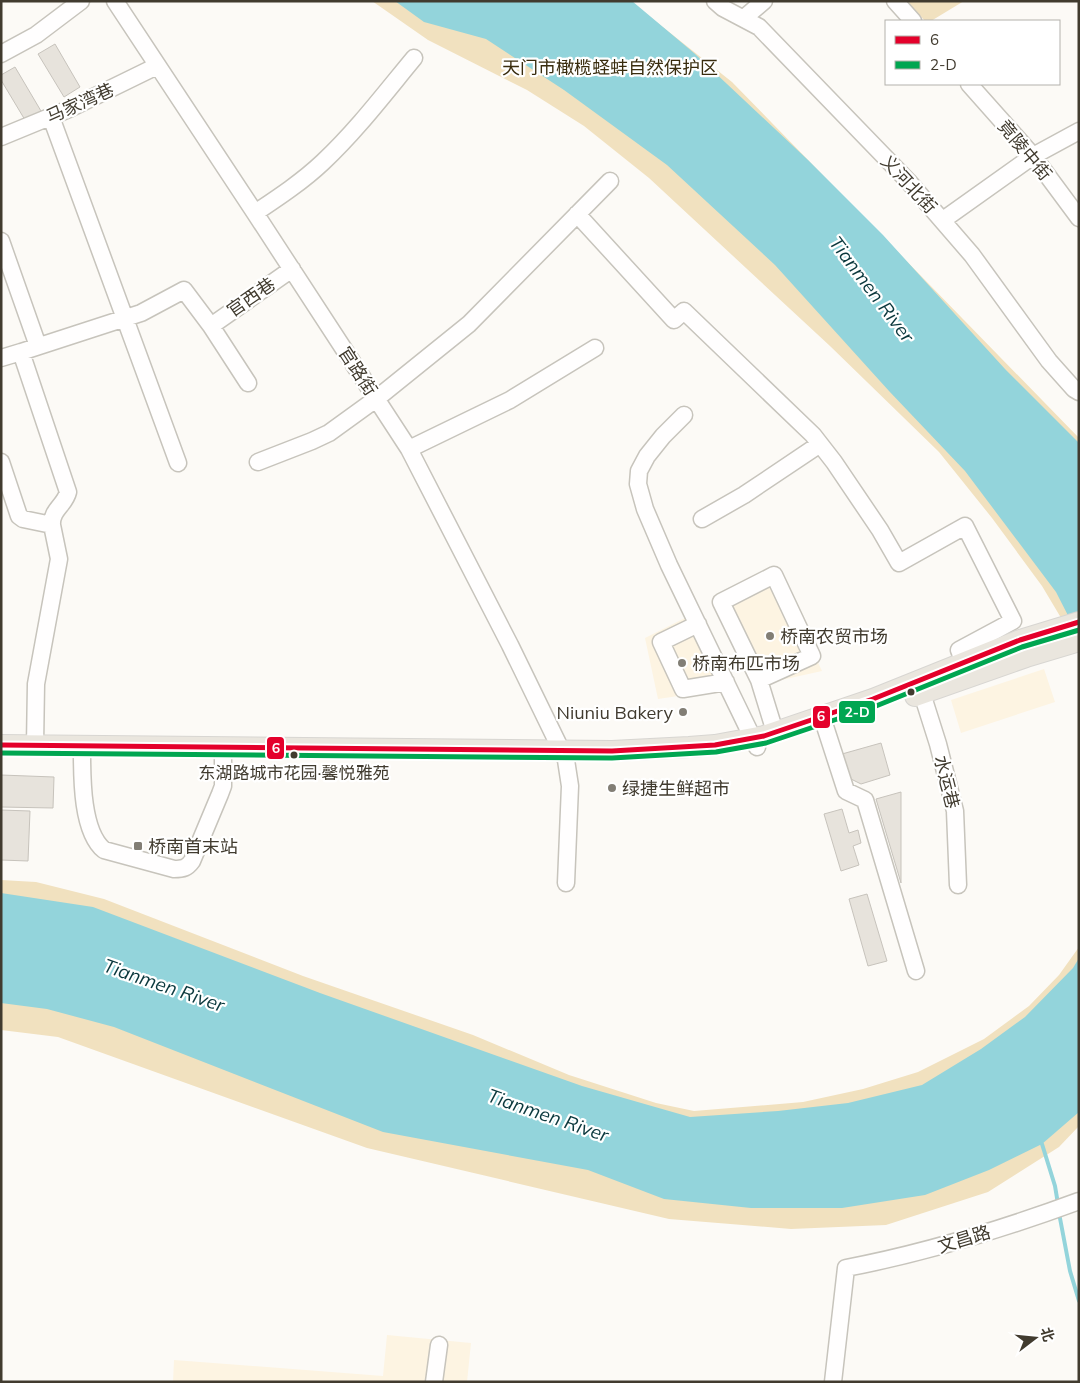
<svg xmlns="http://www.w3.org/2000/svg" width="1080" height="1383" font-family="Mulish,'Noto Sans SC',sans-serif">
<rect width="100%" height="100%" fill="#fcfaf6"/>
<path fill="#fdf4e2" d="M775 572 822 671 758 685 717 601Z
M691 615 725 689 658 699 645 638Z
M1044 669 1055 702 961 733 951 700Z
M387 1335 471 1343 467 1382H173L174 1360 383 1376Z"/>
<path fill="#f1e1bf" d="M372 1H630L732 82 1079 438V648L1042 586 992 518 939 452 830 346 649 178 584 126 527 90 428 40Z
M907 1H964L931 21H925Z
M1 880 36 882 104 899 303 976 473 1035 569 1075 656 1103 694 1111 803 1102 863 1089 918 1072 984 1039 1029 1006 1059 975 1079 947V1126L1059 1147 988 1192 886 1225 791 1229 669 1219 367 1148 58 1037 1 1030Z"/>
<path fill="#93d4db" d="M395 1H632L694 53 808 160 883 235 1005 369 1079 443V637L1056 592 965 471 889 391 775 265 667 165 564 90 486 39 424 22Z
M1 893 93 907 320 993 582 1086 690 1117 778 1111 848 1103 922 1085 981 1049 1025 1017 1073 968 1079 958V1112L1042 1144 989 1170 925 1195 842 1208H751L664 1199 588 1170 383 1132 114 1027 47 1009 1 1003Z"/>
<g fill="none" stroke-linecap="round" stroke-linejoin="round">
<path stroke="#93d4db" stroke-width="4" d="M1042 1144 1055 1186 1058 1204
M1059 1213 1070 1271 1079 1301"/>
</g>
<path fill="#e7e3dc" stroke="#c7c3bc" d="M55 44 80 87 64 97 38 54Z
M15 67 41 111 25 120 1 80V75Z
M881 743 890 775 861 784 849 778 842 754Z
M1 775 54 777 53 808 1 807Z
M901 792V883L876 799Z
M842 809 849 833 858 830 861 843 853 846 859 865 841 871 824 814Z
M1 810 30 811 28 861 1 860Z
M867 894 887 961 868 966 849 899Z"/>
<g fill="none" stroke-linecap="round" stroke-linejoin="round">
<g stroke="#c7c4bc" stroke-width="19">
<path id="minor" d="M115 1 255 213 409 449 510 645 566 760 570 786 566 883
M715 1 723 8 759 27 908 181 972 255 1049 361 1074 389 1079 392
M895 1 913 21
M744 18 764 1
M1 54 36 35 81 1
M969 84 1033 156 1079 218
M51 117 178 463
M1 137 69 109 157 66
M255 213C279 197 303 181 323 162 357 130 385 93 414 58
M577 214 674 320 684 311 813 435 834 462 880 530 899 563 965 526 1013 621 959 650 964 663
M943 220 1033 156 1079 131
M1 241 38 346
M211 326 292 269
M21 352 141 313 184 290 211 326 248 383
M1 358 21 352 68 492C65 505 51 510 52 525
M684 415 663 436 647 456 639 471 638 484 645 509 669 565 757 747
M409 449 510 400 595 348
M1 462 19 516 23 519 52 525 59 559 36 684 35 745
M258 462 312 441 329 433 376 399 469 324 610 181
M702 519 744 495 820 444
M698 624 661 642 683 689 726 682
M759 680 812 656 774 575 721 602 759 680 775 732
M919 684 938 744 955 811 958 885
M822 717 846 791 865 800 916 971
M82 753C82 779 82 832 104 850L174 869C183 869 187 868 192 861L220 794 223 786V755
M434 1382 439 1345
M833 1382 846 1268C925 1253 1003 1229 1079 1201"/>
</g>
<g stroke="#d8d6d2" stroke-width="22">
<path id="major" d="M915 696 1026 657 1079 641
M1 745 612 751 689 747 715 745 764 736 873 699 1020 640 1079 622"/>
</g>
<use href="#minor" stroke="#fffefe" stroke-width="16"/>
<use href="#major" stroke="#eae6de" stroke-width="20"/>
<g stroke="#fff" stroke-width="9">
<path id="bus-1" d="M1 745 612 751 715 745 764 736 873 699 1020 640 1079 622"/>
</g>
<g stroke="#fff" stroke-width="9">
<path id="bus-2" d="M1 753 612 758 716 752 766 743 876 706 1022 647 1079 630"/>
</g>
<use href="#bus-1" stroke="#e4002b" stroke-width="5"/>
<use href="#bus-2" stroke="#00a651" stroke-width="5"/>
</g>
<g fill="#827e75" stroke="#fff" stroke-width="2">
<circle cx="770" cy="636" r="5"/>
<circle cx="682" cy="663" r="5"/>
<circle cx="683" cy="712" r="5"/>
<circle cx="612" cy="788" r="5"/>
<rect x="133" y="841" width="10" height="10" rx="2.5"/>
</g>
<g fill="#413b2f" stroke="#fff" stroke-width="2">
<circle cx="911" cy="692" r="4.5"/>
<circle cx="294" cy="755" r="4.5"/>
</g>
<g text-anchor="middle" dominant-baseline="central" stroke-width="4.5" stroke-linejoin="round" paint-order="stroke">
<g font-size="17" fill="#413b2f" stroke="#fff">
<text x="294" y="772">东湖路城市花园·馨悦雅苑</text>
</g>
<g font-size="18" fill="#392c0e" stroke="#fff">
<text x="610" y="67">天门市橄榄蛏蚌自然保护区</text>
</g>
<g font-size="18" fill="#413b2f" stroke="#fff">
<text transform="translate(80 103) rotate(-24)">马家湾巷</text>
<text transform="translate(1025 150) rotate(50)">竟陵中街</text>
<text transform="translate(909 184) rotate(47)">义河北街</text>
<text transform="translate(251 297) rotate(-35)">官西巷</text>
<text transform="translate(358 371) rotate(57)">官路街</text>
<text transform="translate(947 782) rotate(76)">水运巷</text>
<text transform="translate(964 1239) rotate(-17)">文昌路</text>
</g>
<g font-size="18" fill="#413b2f" stroke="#fff" text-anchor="start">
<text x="780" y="636">桥南农贸市场</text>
<text x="692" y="663">桥南布匹市场</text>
<text x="673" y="712" text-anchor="end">Niuniu Bakery</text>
<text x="622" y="788">绿捷生鲜超市</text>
<text x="148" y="846">桥南首末站</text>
</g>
<g font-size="19" font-style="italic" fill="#0a383d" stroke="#fff">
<text transform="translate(872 289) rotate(53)">Tianmen River</text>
<text transform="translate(164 985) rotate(19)">Tianmen River</text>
<text transform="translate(548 1115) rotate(19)">Tianmen River</text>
</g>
</g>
<g stroke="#fff" stroke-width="2">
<rect x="838" y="700" width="38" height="24" rx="5" fill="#00a651"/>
<rect x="812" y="705" width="19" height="24" rx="5" fill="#e4002b"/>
<rect x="266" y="736" width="19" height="24" rx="5" fill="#e4002b"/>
</g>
<g font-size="14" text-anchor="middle" font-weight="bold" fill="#fff">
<text x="857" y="717">2-D</text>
<text x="821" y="721">6</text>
<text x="276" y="753">6</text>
</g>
<rect width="1080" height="1383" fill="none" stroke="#413b2f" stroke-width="5"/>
<rect x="885" y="20" width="175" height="65" fill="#ffffff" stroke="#b3b1ac"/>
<rect x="895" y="36" width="25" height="8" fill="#e4002b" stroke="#b3b1ac"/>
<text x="930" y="45" font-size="15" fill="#413b2f">6</text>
<rect x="895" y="61" width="25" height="8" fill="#00a651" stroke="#b3b1ac"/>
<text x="930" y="70" font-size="15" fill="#413b2f">2-D</text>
<g transform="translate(1035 1338) rotate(74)" stroke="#ffffff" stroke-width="4" paint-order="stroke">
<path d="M0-4L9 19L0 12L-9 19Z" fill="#413b2f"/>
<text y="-8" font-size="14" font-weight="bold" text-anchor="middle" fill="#413b2f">北</text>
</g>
</svg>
